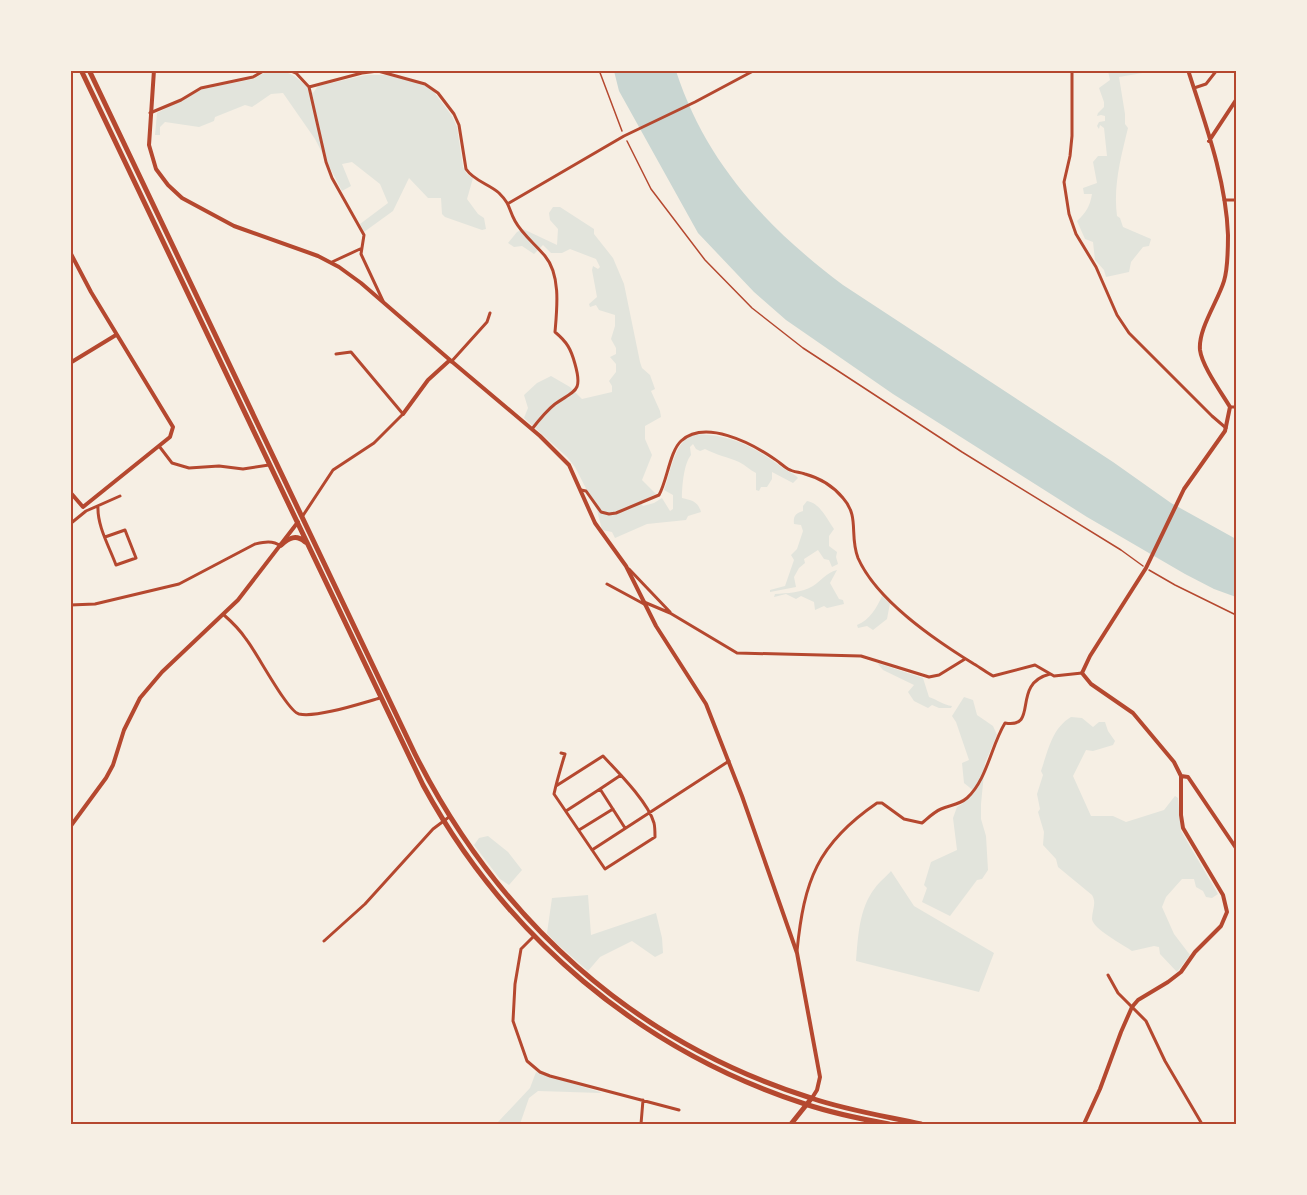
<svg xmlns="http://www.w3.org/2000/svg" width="1307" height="1195" font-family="'Alegreya Sans',sans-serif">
<rect width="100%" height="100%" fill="#f6efe4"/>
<path fill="#e2e4dc" d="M268 71C292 69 297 78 313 93L318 86 366 75H386L415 82 431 88 452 116 457 127 463 167 467 174 473 178 467 199 478 214 484 218 486 229 482 230 445 217 442 214 441 198H428L409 178 393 211 364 232 360 224 388 203 380 184 352 162 342 164 351 186 342 191 315 139 283 93 271 94 252 107 245 105 215 117 214 121 199 127 165 122 160 127V135H155L157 113 203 89 253 79Z
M1108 71H1154L1119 77 1125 114V124L1128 128C1121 157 1113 186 1117 216L1120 218 1123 227 1151 239 1149 246 1143 247 1131 262 1129 272 1106 277 1104 270 1095 260 1093 242 1085 239 1077 221C1086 213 1090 206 1092 194H1084L1083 188 1097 183 1093 162 1098 156H1107L1104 128 1100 125 1099 129 1097 126 1099 122 1105 121V116L1101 115 1097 116 1098 113 1104 107V102L1099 88 1110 80Z
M553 207H560L594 229V234L613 258 624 284 640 362 642 368 650 375 655 389 651 391 660 411 661 417 645 426V439L652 455 642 480 656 494 640 502 643 506 654 503 662 498 670 511 673 509V495L664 490C670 475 674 444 690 436 696 433 702 435 708 435 737 437 760 451 783 468 788 472 794 473 798 478L793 483 772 472V479L767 487H761L759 491 756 490V473C750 470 745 465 739 462 728 457 716 455 705 449L700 451 696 449 693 444 690 447 691 455C684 463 682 486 682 498 691 500 698 501 701 512L688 516 686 520 647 524 615 538 612 532 602 530 597 510 575 467 567 457 524 418 528 408 524 395 537 383 551 376 570 387 582 399 612 392V386L609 381 616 372V364L610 357 616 354V348L611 339 615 326V315L599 310 596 305 590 307 589 304 597 297 592 270 593 266 598 269 600 267 596 259 570 249 562 253H551L543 245 534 254 522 246 514 247 508 243 517 232 523 229 557 245 558 229 550 220 549 213Z
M807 501C820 503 827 519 834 529L829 536V546L837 552 836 557 838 564 832 567 829 560 824 559 818 550 804 559 805 563 799 568 794 577 796 587 770 592V590L785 586 794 560 791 555 797 549 803 531 801 525 794 524C793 516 796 513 803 511V506Z
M837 570 830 583 839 599 843 600 844 604 827 608 824 606 815 610 814 602 801 596 796 599 786 594 774 597 775 594C787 593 802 593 813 586 821 581 826 573 837 570Z
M882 596 890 603 887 619 873 630 867 626 858 628 857 625C870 620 877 607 882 596Z
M877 663 923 678 929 697C938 700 943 705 952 706L951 708H939L932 705 928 708 914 701 908 692 914 685 883 670Z
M964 697 973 700 977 715 993 726 997 735 985 763 981 804V819L986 836 988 870 982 879 977 880 950 916 922 902 927 888 924 885 931 862 957 850 953 818 957 807 962 804 974 791 964 783 962 763 969 760 956 722 952 716Z
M1071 717 1082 718 1093 727 1099 722H1105L1108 731 1115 741 1113 745 1093 751 1086 750 1073 776 1091 816H1113L1126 822 1164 810 1175 796 1178 798 1181 831 1218 894 1212 898 1206 897 1203 891 1196 887 1194 879H1182L1166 897 1162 907 1174 934 1190 955 1177 972 1160 954 1159 947 1154 946 1132 951C1124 945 1093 929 1092 919 1092 910 1097 903 1092 895L1058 867 1056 859 1043 845 1044 832 1038 812 1040 809 1037 794 1043 775 1041 771C1048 751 1052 728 1071 717Z
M488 836 508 852 522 870 509 885 500 879 474 845 479 838Z
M891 871 914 906 994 953 979 992 856 961C858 937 859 908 875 888 879 882 886 877 891 871Z
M588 895 591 935 656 913 662 938 663 953 655 957 632 941 600 957 588 971 555 942 547 933 552 898Z
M536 1072 603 1093 538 1091 529 1098 520 1124H492L498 1122 530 1088Z"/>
<path fill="#c9d6d2" d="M614 71H676C706 163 767 228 843 285L1113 462 1171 503 1236 539V597L1214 589 1185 574 1087 517 893 394 786 320 754 292 698 233 619 91Z"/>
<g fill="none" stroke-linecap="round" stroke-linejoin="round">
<path stroke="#b5482f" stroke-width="1.5" d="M599 70 622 131
M627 141 651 189 705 260 752 308 803 348 962 452 1121 550 1143 566
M1149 570 1175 585 1236 615"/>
<path stroke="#b5482f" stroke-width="3" d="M289 70 296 73 309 87 326 162 332 178 364 235 361 254 383 301
M1072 70V136L1070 156 1064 182 1069 214 1076 234 1096 267 1117 315 1129 333 1212 416 1226 428
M309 87 362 73 378 71 425 84 438 93 454 114 459 125 466 169C474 181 489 184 499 193 511 205 508 208 515 221 522 234 535 244 545 256 561 275 557 309 555 332 567 342 571 349 575 364 583 392 575 390 555 404 546 411 539 420 532 429
M1194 88 1206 84 1217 70
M150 113 181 100 201 88 253 77 265 70
M1224 200H1236
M509 203 624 136 695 102 755 70
M332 262 360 249
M451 362 487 322 490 313
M1230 407H1236
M159 446 172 463 189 468 219 466 243 469 269 465
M581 490 586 491 601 512 609 514 616 513 659 495C667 481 670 451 681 441 705 419 751 443 773 458 778 461 783 466 788 469 793 472 799 472 805 474 820 478 833 486 843 498 860 517 849 535 858 558 877 601 935 640 974 664 981 668 987 673 993 676L1035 665 1054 676 1082 673
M98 506C97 526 109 546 116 565L136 558 125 530 105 537
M302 517 333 470 374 443 403 414 351 352 336 354
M70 524 86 511 120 496
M629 569 670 612
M607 584 644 604
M644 602 670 613 737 653 861 656 929 677 939 675 965 659
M70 605 95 604 179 584 255 544C264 542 272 540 281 546
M224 615C232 622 240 630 246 639 256 651 287 711 299 714 317 718 362 703 380 698
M621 775 600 789 625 828
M556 786 603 756C618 772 648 802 654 823 655 827 655 832 655 837L605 869 554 794C557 780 561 767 565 754L561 753
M566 811 600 789
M579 830 613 809
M592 850 729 761
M533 937 521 949 515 984 513 1021 527 1061 540 1072 550 1076 679 1110
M324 941 365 904 433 829 449 817
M797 951C804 881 817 844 877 803H882L904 819 922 823C928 818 934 812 941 809 950 805 959 805 967 798 987 780 991 746 1005 723 1040 729 1010 684 1050 674
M1108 975 1118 993 1146 1021 1165 1061 1202 1124
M641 1124 643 1100"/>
<path stroke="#b5482f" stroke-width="4" d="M154 70 149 145 156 169 168 185 182 198 234 226 318 256 339 267 361 283 450 360 540 436 569 465 595 523 626 566 656 626 706 704 742 796 797 953 820 1077 817 1090 812 1098
M1209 141 1236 100
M70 252 91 292 173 427 170 437 83 507 70 492
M70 363 116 335
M403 414 428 380 450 360
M1181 776 1188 777 1236 848
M70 827 106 778 113 765 124 730 140 698 162 672 238 600 298 522
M1084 1124 1100 1089 1121 1032 1132 1007 1138 1000 1168 982 1181 972 1195 952 1221 926 1227 912 1223 895 1183 828 1181 815V776L1174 762 1133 713 1091 684 1082 673 1090 656 1146 568 1184 489 1225 431 1230 407C1221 392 1202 366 1200 350 1198 329 1218 301 1224 281 1228 268 1228 249 1228 235 1226 179 1205 123 1188 70"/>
<path stroke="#b5482f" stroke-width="5" d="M791 1124 811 1099"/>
<path stroke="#b5482f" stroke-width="5" d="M81 70 423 785C505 936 641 1051 805 1104 832 1113 861 1119 889 1124
M89 70 415 754C498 919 633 1042 811 1098 846 1110 884 1116 921 1124
M281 545C289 538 296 534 305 542"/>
</g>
<rect width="1307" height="1195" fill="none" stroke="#f6efe4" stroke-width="144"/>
<rect x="72" y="72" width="1163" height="1051" fill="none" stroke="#b5482f" stroke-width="2"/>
</svg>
